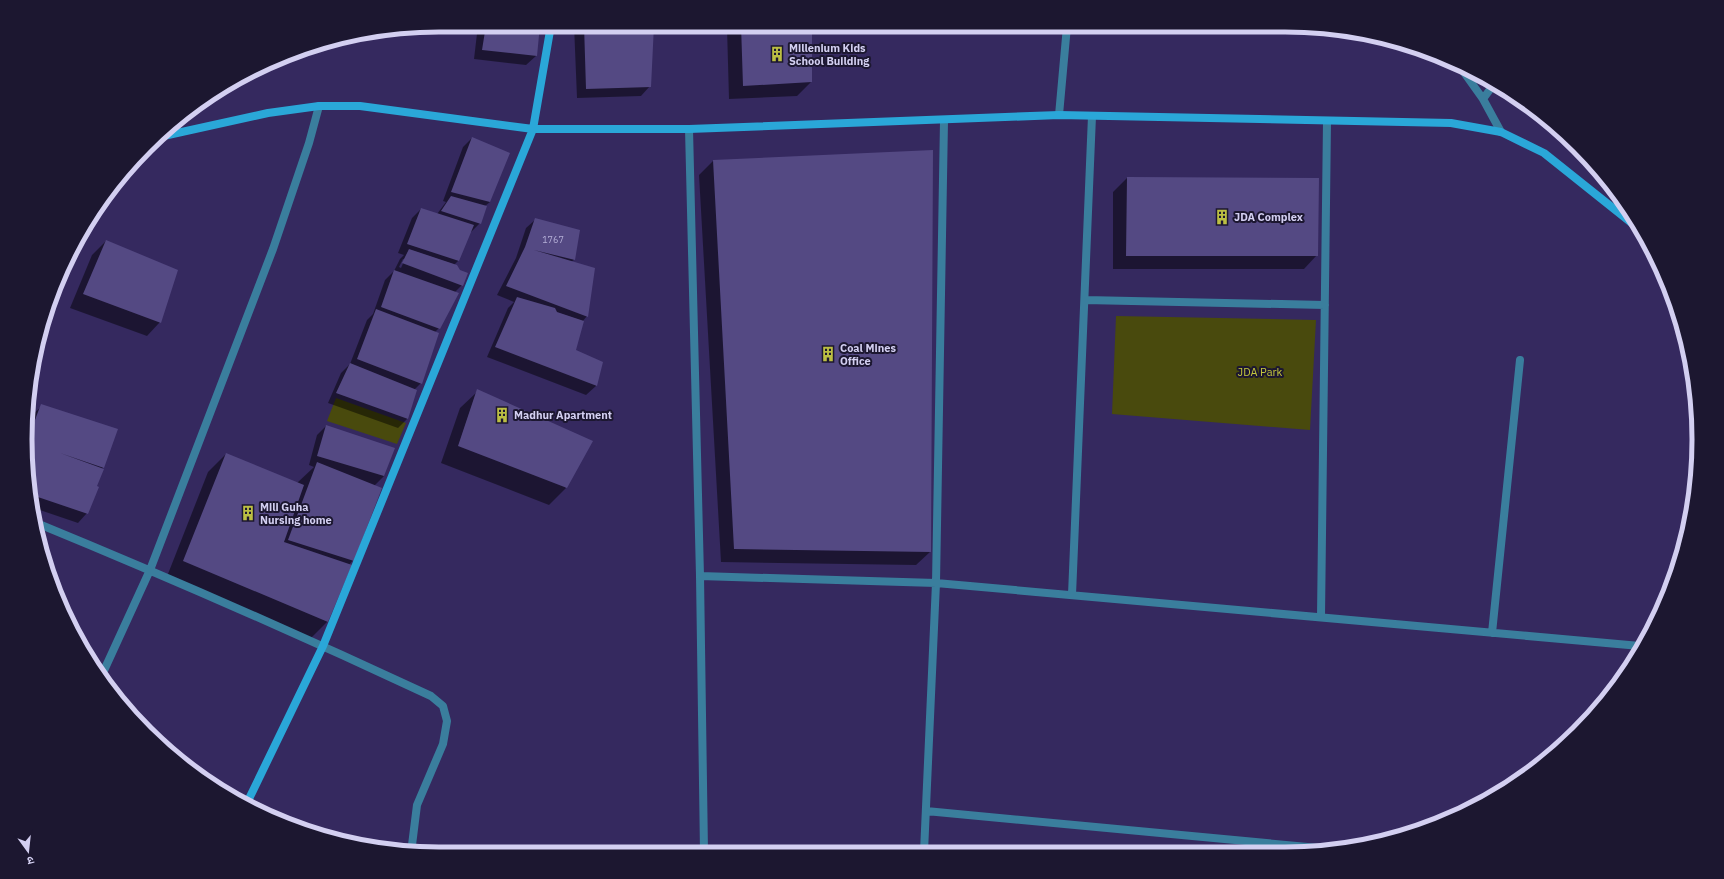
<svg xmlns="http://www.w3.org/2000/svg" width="1724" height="879" font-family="'IBM Plex Sans','Noto Sans Devanagari',sans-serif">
<rect width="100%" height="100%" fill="#35295f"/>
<path fill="#494a0d" d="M1116 316 1316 320 1310 430 1112 414Z
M336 398 406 423 397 444 327 421Z"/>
<path fill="#0007" fill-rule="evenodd" d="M478 25H539L536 56 526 65 474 59Z
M574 25H653L650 86 641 96 577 98Z
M730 25H811V82L797 96 729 99 727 28Z
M472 138 490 202 485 206 480 223 471 232H470L458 261 454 265 462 285 454 293 439 328 435 332 421 383 414 390 416 391 407 419 398 428 328 403 341 373 350 364 367 320 373 314 385 280 394 271 400 259 404 255 398 253 412 218 421 209 437 214 446 202 443 201 463 147ZM403 259H405L401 268 399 267Z
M932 151 930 552 916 565 721 562 699 175 713 161Z
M1127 178 1317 255 1304 269H1113V192Z
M536 219 574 260 571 262 587 316 582 322 574 351 602 363 596 386 586 395 487 357 508 308 514 302 497 295 516 258 526 228Z
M106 241 160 322 147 336 70 308 92 255Z
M478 391 566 488 549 505 441 463 460 408Z
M42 406 103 467 87 513 78 523 31 507 29 493 27 432 32 415Z
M326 426 384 476 374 486 353 560 349 565 328 621 310 639 166 579 208 472 226 454 297 483 314 467 309 465 317 435Z"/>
<path fill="#544983" d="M486 25H540L537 56 482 50Z
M584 25H654L651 87 586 89Z
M741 25H812V82L743 86Z
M472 137 510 153 490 202 451 192Z
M933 150 931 552 734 549 713 160Z
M1127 177 1319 178 1318 256H1126Z
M451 196 487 206 481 224 441 211Z
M421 208 474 225 459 261 407 244Z
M535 218 580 230 575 260 534 250 595 268 588 317 506 286 525 247Z
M106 240 178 270 161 323 83 294Z
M409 249 457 265 460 270 468 273 463 286 402 263Z
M394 270 459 293 440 329 381 307Z
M517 297 555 308 557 312 584 321 576 350 603 362 597 386 495 347Z
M376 309 439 333 422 384 357 359Z
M350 363 417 390 408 419 336 393Z
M477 389 593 441 567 488 458 446Z
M41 404 118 429 104 468 60 453 104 469 97 486 99 487 88 514 29 494 27 441Z
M326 425 395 448 384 476 317 456Z
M226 453 304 485 284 542 352 565 328 622 183 561Z
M317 462 382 488 354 561 288 540Z"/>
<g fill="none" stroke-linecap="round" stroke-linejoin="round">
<path stroke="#3a7e9d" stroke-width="8" d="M1458 64 1483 99 1501 132
M1483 99 1494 84
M1059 115 1067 26
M689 129 700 576 704 852
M1085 300 1325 305
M34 522C168 577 300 635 431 696L443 706 447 721 443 744 417 805 411 853
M700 576 936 583 1640 646
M1072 595 1092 116
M1321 617 1327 121
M1492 633 1520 360
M101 677 150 570 273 249 309 143 319 106
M926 811 1340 850
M924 852 936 583 944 121"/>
<path stroke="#2aa7d8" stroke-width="8" d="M159 137 268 113 319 106H360L533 129H689L1059 115 1451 123 1501 132 1544 153 1643 232
M246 805 323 646 533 129 551 25"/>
</g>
<defs>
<g id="building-bare" transform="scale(1.2)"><path d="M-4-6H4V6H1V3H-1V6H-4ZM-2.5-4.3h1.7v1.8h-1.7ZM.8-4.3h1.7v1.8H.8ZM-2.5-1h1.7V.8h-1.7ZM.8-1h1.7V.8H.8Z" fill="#bcbf43" stroke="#1c1730" stroke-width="2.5" paint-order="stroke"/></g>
</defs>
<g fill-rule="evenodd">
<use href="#building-bare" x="777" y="54"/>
<use href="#building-bare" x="1222" y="217"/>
<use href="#building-bare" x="828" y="354"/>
<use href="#building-bare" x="502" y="415"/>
<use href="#building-bare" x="248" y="513"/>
</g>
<g text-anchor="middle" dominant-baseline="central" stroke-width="4" stroke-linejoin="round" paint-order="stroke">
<g font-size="9" fill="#b3aed6">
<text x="553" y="239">1767</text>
</g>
<g font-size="11" font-weight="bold" fill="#d3cff1" stroke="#1c1730" text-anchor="start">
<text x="789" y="48">Millenium Kids<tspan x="789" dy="13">School Building</tspan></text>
<text x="1234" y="217">JDA Complex</text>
<text x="840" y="348">Coal Mines<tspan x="840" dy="13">Office</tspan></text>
<text x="514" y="415">Madhur Apartment</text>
<text x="260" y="507">Mili Guha<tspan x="260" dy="13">Nursing home</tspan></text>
</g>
<g font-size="11" fill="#c5c83d" stroke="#1c1730">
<text x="1260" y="372">JDA Park</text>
</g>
</g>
<path d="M0 0H1724V879H0ZM439 32H1285A407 407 0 0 1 1692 439V440A407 407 0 0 1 1285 847H439A407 407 0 0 1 32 440V439A407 407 0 0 1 439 32Z" fill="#1c1730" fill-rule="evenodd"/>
<path fill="none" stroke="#d3cff1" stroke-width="5" d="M439 32H1285A407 407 0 0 1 1692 439V440A407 407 0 0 1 1285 847H439A407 407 0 0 1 32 440V439A407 407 0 0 1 439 32Z"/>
<g transform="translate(28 851) rotate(165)" stroke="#1c1730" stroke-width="3" paint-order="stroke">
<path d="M0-3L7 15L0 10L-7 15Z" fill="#d3cff1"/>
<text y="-6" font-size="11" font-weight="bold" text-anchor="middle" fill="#d3cff1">उ</text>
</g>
</svg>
